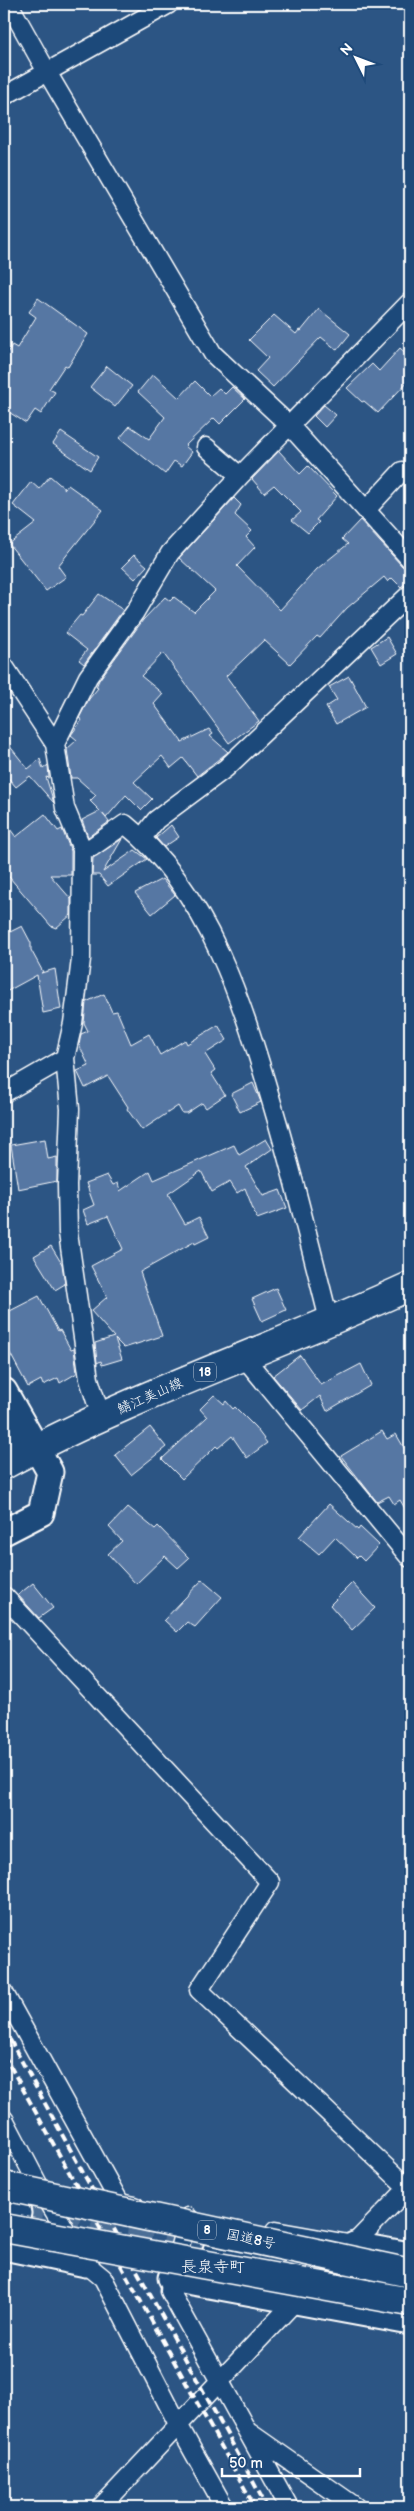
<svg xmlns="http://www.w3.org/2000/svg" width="414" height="2511" font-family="'Balsamiq Sans','Klee One',sans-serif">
<rect width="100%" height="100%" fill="#2c5584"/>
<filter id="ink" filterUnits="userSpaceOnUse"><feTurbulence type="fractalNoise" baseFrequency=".02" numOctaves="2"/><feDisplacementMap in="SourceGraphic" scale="10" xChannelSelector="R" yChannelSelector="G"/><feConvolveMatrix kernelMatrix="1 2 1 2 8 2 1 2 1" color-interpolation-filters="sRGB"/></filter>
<g filter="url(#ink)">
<path fill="#5777a3" stroke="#fff" d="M38 298 88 334 68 367 65 365 49 389 55 392 41 414 35 410 26 423 4 409V358L12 345 17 348 36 317 29 312Z
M319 309 350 334 337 350 321 337 273 387 256 371 268 358 249 340 274 315 296 334 299 330 301 331Z
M400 348 410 357V379L378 413 364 401 362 402 347 388 372 364 379 371Z
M107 366 132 386 115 407 90 387Z
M153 374 179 398 195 381 210 396 219 388 225 394 232 387 245 399 220 424 214 418 185 446 192 452 182 466 174 461 165 474 120 438 130 426 149 439 165 417 138 392Z
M324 405 336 415 325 427 314 416Z
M61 432 98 457 90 470 53 444Z
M279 451 300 474 308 466 337 496 316 520 319 522 308 533 292 520 301 512 274 485 264 493 252 479Z
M50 476 65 489 68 485 103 510 58 566 66 577 46 591 9 544 36 523 13 505 31 482 39 489Z
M234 498 241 505 235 515 252 531 246 537 255 547 237 566 280 610 317 569 348 544 342 539 360 520 402 566 410 571V579L401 587 392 578 388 582 384 577 347 608 320 638 317 636 290 664 264 640 226 676 259 721 229 743 163 653 141 676 163 694 154 704 182 742 209 729 213 734 210 736 228 752 197 776 183 758 171 768 162 756 134 782 152 799 141 810 126 795 106 818 102 813 109 822 88 837 82 820 100 811 90 801 96 795 77 778H71L67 749 77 740 71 735 82 720 79 718 89 699 98 688 96 687 99 680 143 620 165 597 170 601 174 597 194 612 215 591 179 558Z
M134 555 147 566 135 579 122 567Z
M99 594 123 610 84 664 79 660 87 650 65 633 80 615 82 616Z
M387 637 397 654 381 664 371 647Z
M349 676 366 707 336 724 326 707 337 700 329 687Z
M4 739 28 769 40 759 43 769 48 765 49 778 46 777 54 803 30 776 16 787 4 773Z
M45 814 58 831 62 829 71 851V875H50L71 899V915L56 928 51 926 4 871V821L16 837Z
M171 825 179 837 164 847 156 838Z
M122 839 103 872 135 850 147 859 108 886 99 875H92L93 858Z
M162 879 175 895 152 914 135 893Z
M22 926 31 943V950L43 972 41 973 55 969 61 1009 43 1013 37 975 4 993V935Z
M104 994 112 1012 117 1011 131 1044 149 1034 160 1055 185 1040 187 1044 218 1025 227 1040 205 1054 215 1070 211 1073 225 1095 206 1108 202 1103 187 1113H182L178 1106 142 1130 127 1109 128 1107 108 1076 85 1088 77 1071 89 1066 79 1045 81 1034 88 1031 84 1023 86 1002Z
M253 1083 261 1102 240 1112 231 1094Z
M45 1139 48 1159 57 1157V1181L18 1189 11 1145Z
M266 1139 272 1149 246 1167 263 1196 280 1190 287 1208 257 1219 245 1188 237 1193 230 1182 212 1192 201 1171 168 1194 185 1224 199 1217 209 1237 195 1244 194 1242 140 1272 162 1336 124 1348 115 1339 122 1359 102 1365 101 1361 97 1363 95 1343 114 1337 91 1311 107 1297 91 1266 123 1249 108 1216 88 1224 83 1210 94 1205 86 1183 107 1175 113 1185 118 1183 120 1191 150 1171 154 1180 234 1145 239 1155Z
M51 1246 62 1264 65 1284 55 1290 34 1256Z
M276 1288 286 1310 262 1321 252 1299Z
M39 1296 58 1331 60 1330 71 1350 74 1349 77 1373 60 1383 58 1378 43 1385 41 1380 28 1387 4 1342V1314Z
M300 1355 321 1385 361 1364 371 1385 327 1411 320 1396 302 1410 273 1376Z
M214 1395 224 1404 226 1401 233 1409 235 1407 255 1427 267 1443 247 1458 232 1436 218 1448 216 1446 211 1451 182 1479 162 1459 207 1417 200 1409Z
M150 1427 166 1447 131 1475 115 1455Z
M382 1431 387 1439 396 1434 410 1458V1517L400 1500 394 1504 389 1496 377 1502 341 1456Z
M329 1504 358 1530 360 1527 379 1545 364 1561 359 1556 357 1558 335 1537 319 1554 299 1537Z
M128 1507 155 1529 158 1526 189 1558 178 1568 165 1556 136 1584 108 1554 122 1541 109 1527Z
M202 1580 222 1597 195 1627 187 1622 177 1632 164 1620Z
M33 1583 53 1608 39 1618 18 1595Z
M352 1583 375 1608 352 1630 330 1605Z"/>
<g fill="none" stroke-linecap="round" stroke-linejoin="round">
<path stroke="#4c6e96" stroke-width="25" stroke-dasharray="25 12" stroke-linecap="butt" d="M18 2213 216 2250"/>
<g stroke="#fff" stroke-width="21">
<path id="street" d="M9 4 47 72 213 354 290 426 410 559
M4 96 169 4
M206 447 240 476
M366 510 402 471
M4 666 55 744 65 808 82 849 81 959 73 1023 65 1058 70 1109 67 1185 68 1233 89 1379 101 1417
M55 744 88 677 135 612 170 553 240 476 410 302
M142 838 156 820 226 768 410 594
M82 849 92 847 125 824C209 891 244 1007 273 1107 294 1178 311 1249 329 1320
M4 1093 65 1058
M243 1356 410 1558
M4 1596 270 1882 199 1990 408 2188
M4 1993 120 2203 135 2206
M4 2119 38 2184 86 2264 103 2278 179 2426 224 2507
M188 2217 171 2278 170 2291 289 2507
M275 2231 354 2245
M347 2251 410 2186
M250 2433 356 2507
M101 2507 301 2295"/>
</g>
<g stroke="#fff" stroke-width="29">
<path id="secondary" d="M4 1391 50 1472 41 1513 4 1532
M4 1442 26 1431
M4 2210 18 2213
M354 2245 410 2255
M4 2247 86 2264
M216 2250 326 2271
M171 2278 410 2322"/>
</g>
<g stroke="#fff" stroke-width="31">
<path id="primary" d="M4 1465C134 1394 276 1348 410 1286"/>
</g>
<use href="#street" stroke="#1f4a7a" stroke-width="18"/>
<use href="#secondary" stroke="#1f4a7a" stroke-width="25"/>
<use href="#primary" stroke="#1f4a7a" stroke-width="28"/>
<path stroke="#fff" stroke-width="4" stroke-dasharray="8 4" stroke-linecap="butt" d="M4 2029 267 2507
M4 2055 255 2507"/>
<g stroke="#fff" stroke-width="31" stroke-linecap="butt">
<path id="highway-bridge" d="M4 2186 410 2273
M4 2228 410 2302"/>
</g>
<use href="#highway-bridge" stroke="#1f4a7a" stroke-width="28"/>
</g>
</g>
<g text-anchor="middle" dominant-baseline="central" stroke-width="4.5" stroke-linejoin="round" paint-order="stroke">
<g fill="#1f4a7a" stroke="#bcc9d7" stroke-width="1">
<rect x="194" y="1362.5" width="22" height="19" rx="4"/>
<rect x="198" y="2220.5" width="18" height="19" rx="4"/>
</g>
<g font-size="12" font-weight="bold" fill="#fff">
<text x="205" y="1372">18</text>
<text x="207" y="2230">8</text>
</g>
<g font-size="14" fill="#fff" stroke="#1f4a7a">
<text transform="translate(150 1396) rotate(-24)">鯖江美山線</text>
<text transform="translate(251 2239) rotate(12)">国道8号</text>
</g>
<g font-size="16" fill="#fff" stroke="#1f4a7a">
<text x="213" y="2267">長泉寺町</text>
</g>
</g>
<rect width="414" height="2511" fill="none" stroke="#1f4a7a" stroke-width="20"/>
<rect x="10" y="10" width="394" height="2491" fill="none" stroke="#fff" stroke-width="2" filter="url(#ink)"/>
<g transform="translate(356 58) rotate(312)" stroke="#1f4a7a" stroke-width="4" paint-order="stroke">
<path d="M0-4L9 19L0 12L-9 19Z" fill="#ffffff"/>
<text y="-8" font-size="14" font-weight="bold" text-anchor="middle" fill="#ffffff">N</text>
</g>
<path d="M222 2468v8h138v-8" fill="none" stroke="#ffffff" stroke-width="2.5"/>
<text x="229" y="2468" font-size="15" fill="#ffffff" stroke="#1f4a7a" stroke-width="4" paint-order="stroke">50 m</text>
</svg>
